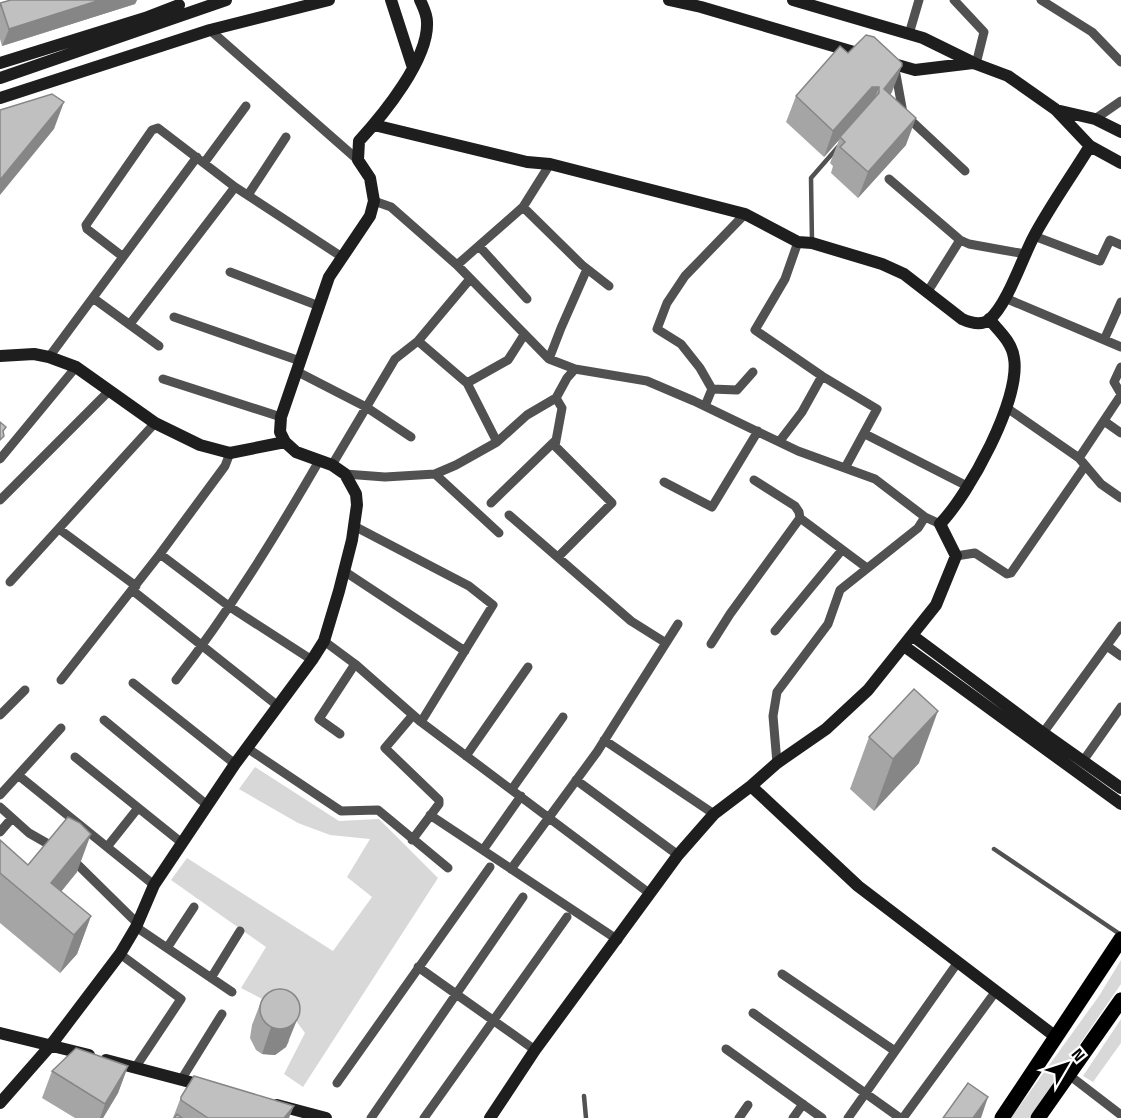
<svg xmlns="http://www.w3.org/2000/svg" width="1121" height="1118" font-family="'Titillium Web',sans-serif">
<rect width="100%" height="100%" fill="#fff"/>
<path fill="#d8d8d8" d="M255 767 339 821 379 819 438 878 303 1087 284 1074 305 1033 291 1014 241 988 266 947 171 880 187 858 333 951 372 897 347 877 370 839 330 835 298 823 239 789Z
M1121 960V984L1029 1118H1011L1099 996Z
M1121 1019V1043L1093 1082 1083 1076Z"/>
<g fill="none" stroke-linecap="round" stroke-linejoin="round">
<path stroke="#515151" stroke-width="4.5" d="M812 242 811 178 838 147
M994 849 1121 935
M584 1096 586 1118"/>
<path stroke="#515151" stroke-width="9" d="M954 0 984 32 976 64
M1041 0 1092 32 1121 62
M210 30 358 160
M909 34 919 0
M895 69 903 113 965 171
M1095 119 1121 101
M204 163 246 106
M889 179 960 240 969 244 1025 254
M248 195 286 137
M374 201 391 207 457 265 549 359 575 369
M523 207 582 265 609 286
M1034 236 1100 261 1110 240 1121 245
M798 242 785 279 755 330 822 376 877 409 845 468
M479 246 527 299
M122 256 87 229 86 225 152 130 158 128 235 187 342 257
M457 265 523 207 550 164
M230 272 319 306
M928 291 960 240
M93 298 159 346
M1005 298 1121 347
M174 317 300 361
M130 324 235 187
M1104 340 1121 302
M418 341 467 383 497 442
M49 357 197 157
M549 359 561 328 587 269
M1121 367 1114 382 1121 394
M296 371 366 407 411 437
M163 379 281 417
M467 383 508 360 524 335
M712 389 737 390 753 372
M556 398 562 408 555 446 612 503 558 557
M705 406 712 389 700 368 681 344 657 329 667 303 685 276 745 214
M1007 408 1079 458 1101 484 1121 498
M1104 421 1121 433
M865 434 969 487
M779 442 802 412 822 376
M1079 458 1121 395
M0 459 76 367
M332 465 395 359 418 341 470 279
M345 474 385 477 435 474 456 465 497 442 527 415 556 398 567 378 575 369 647 381 694 401 798 451 875 479 925 517 940 524
M435 474 499 533
M754 480 795 506 799 512 800 518 867 568
M664 482 712 507 758 431
M0 500 109 391
M491 503 556 440
M509 515 631 621 666 643
M354 526 469 586 493 605 421 722
M59 529 136 586
M160 554 230 607 312 660
M956 556 975 553 1007 574 1011 573 1085 466
M344 571 465 651
M10 582 155 423
M132 590 278 706
M775 631 842 550
M324 641 355 664 421 722 649 893
M711 644 730 614 800 518
M1107 646 1121 656
M61 680 160 554 225 466 230 453
M176 680C230 610 275 537 319 461
M133 683 235 764
M0 715 25 690
M104 720 207 805
M1043 733 1121 626
M340 734 319 719 355 664
M604 740 714 814
M247 748 341 811 378 810 448 868
M466 756 528 667
M75 757 182 843
M1083 761 1121 707
M777 763 773 716 777 692 828 624 840 590 918 528 925 517
M18 775 154 885
M576 780 678 855
M512 789 563 717
M0 795 61 728
M0 807 29 833 57 849
M430 815 618 940
M0 832 12 818
M412 840 439 804V800L385 748 413 715
M107 847 138 808
M483 850 521 796
M71 858 137 923
M511 869 597 752 678 624
M136 927 232 992
M167 948 194 907
M120 954 181 999 135 1068
M418 967 535 1050
M782 974 895 1051
M211 978 240 931
M753 1013 900 1118
M726 1049 822 1118
M1069 1075 1121 1115
M181 1080 222 1014
M337 1083 490 867
M371 1118 523 897
M424 1118 567 917
M739 1118 748 1105
M793 1118 803 1104
M848 1118 958 962
M903 1118 996 991"/>
<path stroke="#1e1e1e" stroke-width="12" d="M391 0 413 68
M669 0 701 7 864 55
M793 0 923 38 976 64 1008 76 1055 109 1090 146 1121 163
M887 62 915 70 973 63
M0 63 145 18 179 5
M0 78 226 0
M0 98 210 30 329 0
M1056 110 1095 119 1121 132
M374 125 527 162 550 164 745 214 798 242 812 243 882 264 904 274 962 319C971 323 981 326 989 320 1007 305 1022 259 1033 238 1050 206 1071 177 1090 146
M0 356 34 354 49 357 76 367 155 423 200 445 230 453 285 442
M913 636 1043 733 1121 788
M904 646 1121 804
M751 786 858 886 1056 1037
M0 1033 89 1055
M106 1060 205 1086
M0 1103 51 1045 120 954 136 927 154 885 235 764 312 660 324 641 339 591 352 540 357 505 356 494 345 474 332 465 296 452 285 442 280 432 281 417 329 277 370 216 374 201 370 178 358 160 359 141C383 115 429 59 427 22 427 14 423 7 420 0
M277 1105 326 1118
M490 1118 535 1050 678 855 714 814 751 786 777 763 826 729 868 690 936 605 956 556 940 524C969 494 1021 399 1014 358 1012 342 999 331 989 319"/>
<path stroke="#000" stroke-width="15" d="M1002 1118 1121 939
M1038 1118 1121 1000"/>
</g>
<path fill="#a5a5a5" d="M11 0H137L135 4 2 46 0 39V3Z
M848 53 892 92 890 95 906 145 858 198 831 173 833 166 830 163 839 140 824 157 786 122 796 96Z
M869 737 919 763 874 811 850 789Z
M0 840 28 865 77 872 61 892 91 916 77 954 60 973 0 923Z
M262 999 289 1041 286 1047 275 1055 262 1054 256 1050 250 1038 252 1025Z
M128 1066 118 1093 103 1118H75L42 1098 52 1071Z
M181 1097 289 1118H173Z"/>
<path fill="#868686" d="M100 0H137L135 4 2 46 9 29Z
M902 66 892 92 874 116 884 89Z
M872 87H879L869 113 840 137 839 140 824 157 833 131Z
M64 102 54 129 0 195V180Z
M916 118 906 145 858 198 868 172Z
M938 711 919 763 874 811 893 759Z
M91 834 77 872 45 911 51 883Z
M91 916 77 954 60 973 74 935Z
M299 1015 286 1047 275 1055 262 1054 271 1027Z
M128 1066 118 1093 103 1118H100L105 1104Z
M988 1097 981 1118H973Z
M294 1106 289 1118H284Z"/>
<path fill="#c0c0c0" stroke="#868686" stroke-width="1.5" d="M11 0H100L9 29 1 5 0 6V3Z
M866 35 874 37 902 63V66L884 89 916 118 868 172 840 147 845 142 840 137 879 93V87H872L833 131 796 96 840 46 848 53Z
M52 94 64 102 0 180V110Z
M0 422 6 427 3 431 4 436 0 440Z
M914 689 938 711 893 759 869 737Z
M68 817 80 823 91 834 51 883 91 916 74 935 0 873V840L28 865Z
M260 1009a20 20 0 1 1 40 0a20 20 0 1 1-40 0Z
M76 1048 128 1066 105 1104 52 1071Z
M194 1076 294 1106 284 1118H208L181 1100V1097Z
M968 1083 988 1097 973 1118H943Z
M177 1114 182 1118H174Z"/>
<g transform="translate(1067 1064) rotate(51)" stroke="#ffffff" stroke-width="4.5" paint-order="stroke">
<path d="M0-4.5L10 22L0 15L-10 22Z" fill="#000000"/>
<text y="-9" font-size="16" font-weight="bold" text-anchor="middle" fill="#000000">N</text>
</g>
</svg>
